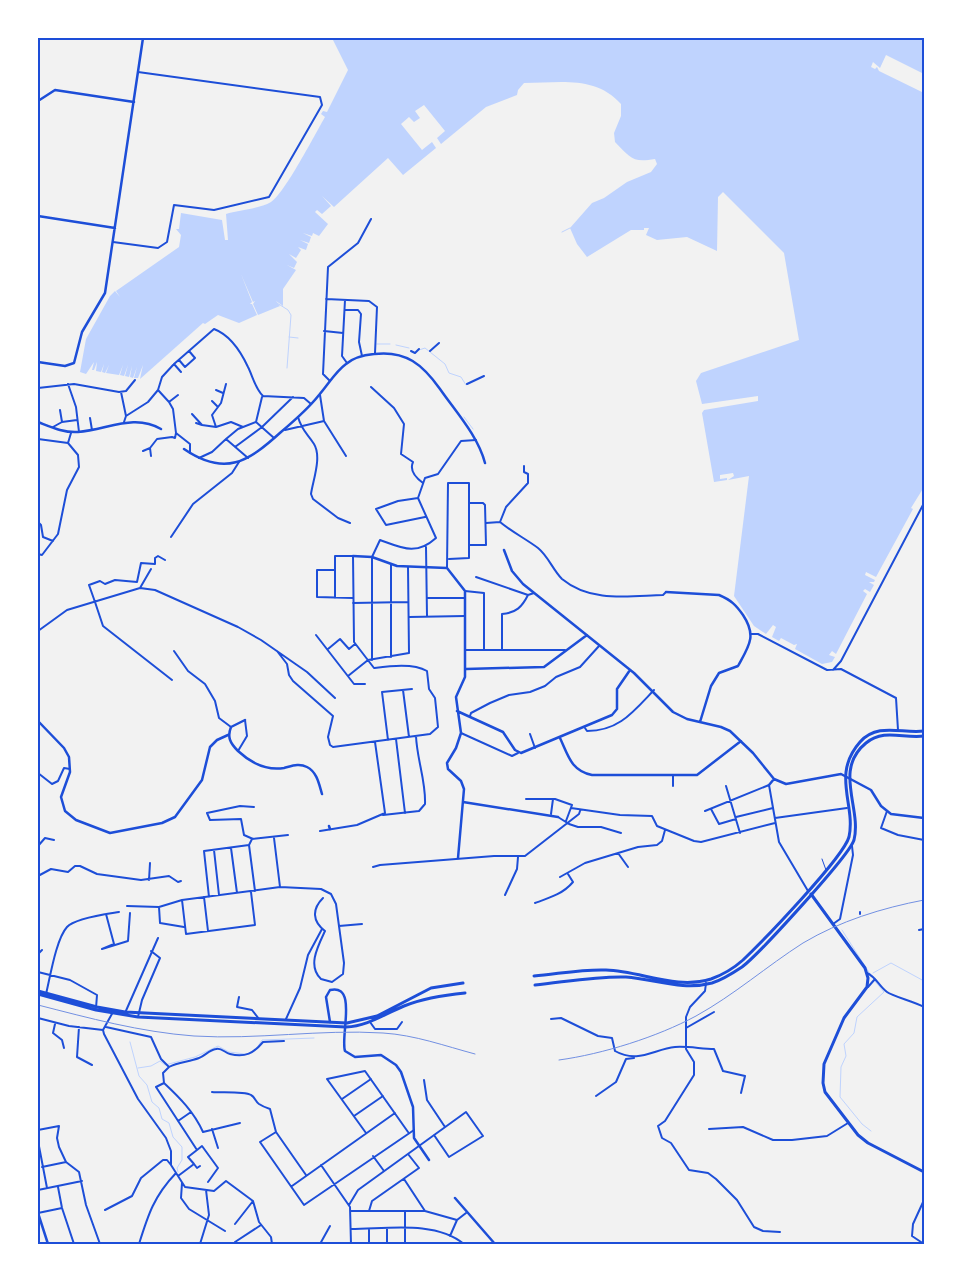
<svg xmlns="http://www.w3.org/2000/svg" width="962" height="1282" font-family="'Nunito Sans',sans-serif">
<rect width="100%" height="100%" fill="#f2f2f2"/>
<path fill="#bfd3fe" d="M332 38H924V74L886 55 880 68 873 62 871 67 875 69 877 67 879 71 924 93V459L922 460 924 462V487L911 508 913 509 876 577 866 572 865 575 875 580 874 582H869L874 585 870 592 865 589 863 591 867 594 836 654 832 651 829 655 835 657 832 662 822 664 795 649 797 644 794 645 781 638 779 641 772 637 776 627 773 625 766 634 754 626 734 596 749 476 728 480 734 476 733 473 720 475V479L727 478V480L714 482 702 413 704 410 758 401V396L702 404 696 381 701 373 799 340 784 253 723 192 718 197 717 251 687 237 657 240 646 235 649 228H644V230H631L587 257 577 244 570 228 592 203 604 198 627 182 651 172 657 164 655 159C632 163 631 158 615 142L614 133 621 116V104C595 75 559 83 524 83L518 90 517 95 486 107 441 144 437 138 445 131 424 105 415 111 420 118 414 122 409 117 401 124 422 150 432 142 436 148 403 175 388 158 334 207 322 196 331 206 322 214 317 210 315 212 328 224 319 236 313 233 312 236 303 233 311 237 309 243 300 240 308 244 306 250 298 247 301 250 296 258 289 254 297 262 294 268 287 265 296 270 283 289V306L276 301 280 306 258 315 253 304 255 301 253 302 241 274 252 302 250 304H252L257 315 239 323 218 315 205 324 203 323 140 379 143 365 138 378H134L137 367 133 378 130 377 132 366 129 377 125 376 128 365 124 376 120 375 123 365 119 375 106 373 109 365 105 373 102 372 104 364 101 372 96 371 97 362 94 370H92L94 362 86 374 80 372 86 339 110 296 115 291 120 297 116 291 179 247 181 235 176 229H179L181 213 222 220 225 240H228L226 214C239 210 259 209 271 202 285 193 315 134 325 117L321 114 323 111 327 112 348 70Z"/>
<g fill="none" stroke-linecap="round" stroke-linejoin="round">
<path stroke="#bfd3fe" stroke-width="1" d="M562 232 570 228
M277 303 288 310 291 315 287 368
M289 337 298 338
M377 344H390
M396 345 409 348
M419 350 425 348 445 364 449 373 461 377 466 385
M464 417 473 429
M842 930 872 977
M873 973 891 963 924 981
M130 1042 139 1076 147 1085 152 1102 159 1108 162 1119 169 1123 173 1137 182 1147V1160L177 1168 178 1172
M258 1046 262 1040 314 1038
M138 1068 151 1066 160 1061 165 1065 195 1057 218 1046 229 1052 245 1054
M871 1131 862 1124 840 1097 841 1067 846 1056 844 1044 854 1033 857 1017 884 992 874 980"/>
<path stroke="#1d4ed8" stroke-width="1" d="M822 859 826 870"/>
<path stroke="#1d4ed8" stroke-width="2" d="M113 242 158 248 167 242 174 205 214 210 269 197 322 105 320 97 138 72
M326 299 369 301 377 307 375 353
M345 300 342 356 347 363
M345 310H358L361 314 359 342 362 356
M324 331 343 333
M411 351 415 353 419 349
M430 351 439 343
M179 360 185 367 195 358 189 351
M174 364 181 372
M330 381 323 374 328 267 358 243 371 219
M68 384 76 407 79 432
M226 384 221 403 212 415 216 427 231 422 243 427
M467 384 484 376
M371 387 394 408 404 424 401 454 413 462C409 471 416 478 423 483
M38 388 74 384 119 392 126 391 135 380
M158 390 169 402 173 409 176 433 190 444V453
M216 390 223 393
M121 392 126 416
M262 397 256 422 274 438
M212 401 217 406
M169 402 178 395
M60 410 62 422
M192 414 202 425 216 427
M298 417C302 431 307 433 314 444 322 457 313 480 311 494L313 499 338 518 350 523
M90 418 92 430
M324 421 346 456
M124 422 126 416 148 402 158 390 162 377 174 364 214 329C230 335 241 352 248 367 253 377 255 388 263 396L304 398 311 404
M196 423 202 425
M53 427 62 422 77 420
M285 430 324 421 320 395
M38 439 68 443 71 433
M235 447 262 427 293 397
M150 448 151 456
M143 451 150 448 157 439 172 437 175 438 176 433
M199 458 212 452 226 439
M248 458 226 439 238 429 256 422
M418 498 398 501 376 509 386 525 425 517
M469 503H483L485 505 486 545H469
M38 522 41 525 43 537 53 541
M500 522C512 532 526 539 538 548 548 556 553 570 562 579 591 603 629 596 663 595L666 592
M486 523 500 522 506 507 528 483V474L524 472V466
M171 537 193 504 232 473 239 462
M426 547 427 616
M38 554 42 555 58 534 67 490 79 467 78 455 68 443
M391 564V657
M447 568 448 483H469V558L449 559
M334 570H317V597L353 598
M476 577 528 595 534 593
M140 588 151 569
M465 591 484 593V650
M427 598H465
M95 602 89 585 100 581 105 584 115 580 137 582 141 563 155 564V558L158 556 165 560
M95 602 103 626 172 680
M353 603 408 602
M409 617 465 616
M38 631 67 610 140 588 155 590 238 627 261 640 307 672 335 698
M751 634H758L827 670 841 669 896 698 898 730
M316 635 354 684H365
M328 649 340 639 349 649 355 644
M502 649V614C516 613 522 607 528 595
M465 650H565
M174 651 188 671 205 684 215 701 219 718 231 727
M277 651 287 664 289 675 293 681 333 716 328 737 330 745 333 747 430 734 438 727 435 698 429 689 427 671C413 663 390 666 374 668L354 642 353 556H335V598
M372 660V557L380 540C402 548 416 556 436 538L418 498 425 478 438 474 461 441 476 440
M833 670 841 661 924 503
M348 676 368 660 409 653 408 567
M403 690 409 737
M470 716 471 713 490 703 509 695 530 692 545 686 556 677 580 667 599 646
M585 728 587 731C619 731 633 712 654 690
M461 733 512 756 518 753
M530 734 535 748
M396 739 405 813
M388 740 382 692 412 689
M238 751 247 736 245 720
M38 773 52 784 58 781 64 768 70 769
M673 786V775
M726 786 740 833
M526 799H555L572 805 566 821
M571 808 620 815 652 816 657 826 694 841 701 842 775 823
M711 809 719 824 736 819
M705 811 769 785 779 842 808 891
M887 811 881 828 898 835 924 840
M551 814 553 799
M383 815 419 811 425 804C426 781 417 760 416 736
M558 817 569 824 578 827H601L621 833
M736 817 773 808
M775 818 847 808
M320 831 357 825 385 813 375 742
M274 838 280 887
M253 839 244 835 241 819 210 820 207 813 240 806 254 807
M38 846 45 838 54 840
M231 848 237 893
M214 850 219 895
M618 853 628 867
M373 867 380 865 494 856H525L579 814 580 811
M38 876 51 869 68 872 75 866H80L97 874 141 880 169 876 178 882 181 881
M560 877 585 863 638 847 657 845 662 841 665 830
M149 880 150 863
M255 891 249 845 252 839 288 835
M505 895 517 869 518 857
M204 897 208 931
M209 897 204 851 249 845
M182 900 186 934 255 925 251 892
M535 903C549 898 563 894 573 882L568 874
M127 906 159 907 182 900 280 887 321 889 331 894 336 904 344 963 343 974 332 982 321 979C307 966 318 946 325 931 312 921 312 909 323 898
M159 907 160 923 184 927
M860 912V914
M106 914 114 944 102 949 128 941 130 913
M833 924 840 919 853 855 852 846
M339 926 362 924
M919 930 924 929
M38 954 42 950
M38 972 70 980 97 995 96 1008
M867 973C876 977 879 986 887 992 892 996 915 1002 924 1007
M706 983 705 991 690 1007 686 1017V1049L694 1062V1075L665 1121 658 1126 662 1138 671 1143 689 1170 708 1173 716 1179 737 1200 754 1227 763 1231 780 1232
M868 987 875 979
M46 994C50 978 56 939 67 927 75 918 107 914 119 912
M239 997 237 1007 252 1010 259 1019
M113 1012 103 1030 104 1034 138 1099 166 1138 171 1151V1165L185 1187 214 1191 226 1181 253 1201 259 1222 271 1237 272 1244
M125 1013 158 938
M138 1017 142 1000 160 958 151 951
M38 1018 69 1026 103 1030
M286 1019 300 988 308 955 322 929
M551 1019 561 1018 598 1036 612 1038 615 1051C638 1064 654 1049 675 1047 688 1046 702 1049 714 1049L723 1071 745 1076 741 1093
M370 1022 375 1029H397L402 1022
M55 1024 53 1033 62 1040 64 1048
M79 1027 77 1057 92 1065
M106 1027 151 1037 161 1059 169 1067C178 1062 189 1062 199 1058 205 1056 209 1050 216 1049 221 1047 225 1053 230 1054 245 1058 254 1053 263 1042L284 1041
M686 1028 714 1012
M169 1067 163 1073 164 1083C180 1098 194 1112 203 1132L240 1123
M424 1080 427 1100 445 1127
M164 1083 156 1087 197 1150 202 1146 218 1168 208 1182
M924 1087V1095
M212 1092C221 1093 244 1091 251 1095 255 1097 255 1101 259 1104 262 1106 267 1108 270 1109L276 1132 306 1175
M596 1096 616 1082 626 1059 634 1058
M342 1099 371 1079
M354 1116 383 1096
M178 1121 191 1112
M212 1129 218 1148
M709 1129 743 1127 773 1140H792L827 1136 848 1123
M38 1130 59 1126 57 1138 59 1147 66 1162 79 1172 86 1205 100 1244
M276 1132 260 1142 304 1205 414 1130
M366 1133 327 1079 365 1071 408 1132
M38 1141 47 1188
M373 1156 384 1171
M194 1164 197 1168 200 1166
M321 1165 350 1207 351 1244
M42 1167 66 1162
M178 1176 194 1164 188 1157 197 1150
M404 1179 425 1211
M182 1183 181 1198 189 1209 225 1231
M292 1186 395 1113
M58 1187 62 1208 74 1244
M38 1190 82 1181
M924 1200 913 1224 912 1236 924 1244
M349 1205 358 1190 466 1112 483 1136 449 1157 434 1135
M105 1210 132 1196 141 1178 163 1160H167L171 1165
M351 1211H425L457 1220
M369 1211 372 1201 419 1168 408 1154
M405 1212V1244
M38 1213 62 1208
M235 1224 253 1201
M351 1229C386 1229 435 1220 464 1244
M369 1229V1244
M387 1229V1244
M450 1236 457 1220 466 1213
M235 1242 261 1225
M139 1244C148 1215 154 1196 176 1173
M200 1244 209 1215 206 1190
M320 1244 330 1226"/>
<path stroke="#1d4ed8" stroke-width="2.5" d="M38 101 55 90 134 102
M38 216 115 228
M38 362 65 366 74 363 82 332 105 293 143 38
M38 422C51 427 64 433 78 432 107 430 134 413 161 429
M184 449C225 477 248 462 281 432 294 421 308 409 319 395 328 385 335 372 346 364 354 357 364 355 374 354 406 350 423 365 440 389 456 412 478 436 485 463
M504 550 512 571 523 584 634 673 673 712 687 719 721 727 730 731 753 753 774 779 786 784 841 774 871 790 881 806 891 814 924 818
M353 556 372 557 397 566 447 568 465 591V677L456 697 461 733 456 748 447 763 448 769 461 781 464 789 458 858
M666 592 719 595C731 600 736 605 743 615 757 636 749 646 738 666L719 673 711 686 700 722
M466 669 544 667 587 635
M457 711 503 732 515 750 521 753 612 715 617 709V689L630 670
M245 720 231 727C227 737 230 743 238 751 251 763 266 771 284 768 292 766 299 763 307 767 317 772 319 784 322 794
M38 721 64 748 69 757 70 772 61 797 65 811 76 820 110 833 162 823 175 817 202 780 210 747 217 740 228 735
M560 738C568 755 571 771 592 775H697L741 741
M769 785 774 779
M463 802 558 817
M329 826 330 829
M330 1022 326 997 330 990C358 983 340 1037 345 1051L355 1057 381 1055 396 1065 401 1072 413 1107 414 1138 429 1160
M455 1198 495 1244
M38 1213 48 1244"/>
<path stroke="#1d4ed8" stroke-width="3" d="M811 894 865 968 868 978 867 987 844 1018 824 1064 823 1083 825 1092 858 1135 868 1143 924 1172"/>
<path stroke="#1d4ed8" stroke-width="3" d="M534 976C558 974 582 969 606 970 641 971 676 990 711 979 722 975 734 968 743 960 763 941 843 858 849 837 856 804 831 775 860 742 878 722 902 734 924 731
M535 985C565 982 596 976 626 977 655 979 682 991 712 983 722 980 733 973 742 967 759 954 849 856 854 840 862 808 833 770 866 743 884 728 904 739 924 736
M38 991 97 1007 125 1012 347 1023 377 1016 431 988 463 983
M38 994 96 1010 138 1017 346 1027C368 1026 384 1014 404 1006 424 998 444 995 465 993"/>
<path stroke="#7290e2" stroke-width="1" d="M38 1005C89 1018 140 1032 194 1036 257 1040 320 1029 383 1033 415 1035 445 1046 475 1054
M559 1060C603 1054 657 1037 696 1016 734 995 767 966 803 943 840 921 882 908 924 900"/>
</g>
<rect width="962" height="1282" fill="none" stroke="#ffffff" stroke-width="78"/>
<rect x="39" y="39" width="884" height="1204" fill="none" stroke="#1d4ed8" stroke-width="2"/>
</svg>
